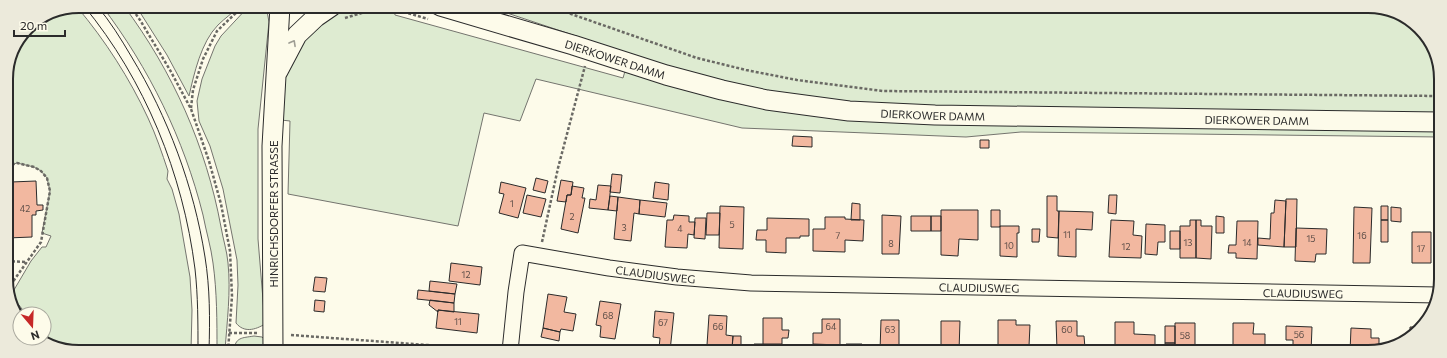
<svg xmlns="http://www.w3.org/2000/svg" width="1447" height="358" font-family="Commissioner,sans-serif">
<rect width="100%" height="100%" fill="#fdfbea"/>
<path fill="#deebd1" stroke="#74746e" d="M102 6H124C173 72 206 146 221 227 223 239 227 251 228 263 231 292 227 321 225 351H217C217 321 217 292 213 263 211 247 206 231 203 215 184 139 149 68 102 6Z
M136 6H239C233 13 225 18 218 25 201 42 194 74 189 96L167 55Z
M249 6H266L269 22 258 129V239L265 324C255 330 244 333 236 323L238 285 237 260 223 189 210 146 199 121 197 101 202 79 215 46 221 36Z
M345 6H393L395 15 623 78 630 54 486 6 1382 7 1420 28 1440 65V137L1021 132 966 137 742 128 536 79 520 121 484 113 458 226 288 194 290 121 281 120 282 96 288 64 296 44 329 14Z
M77 7C105 40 130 79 148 118 156 135 162 153 168 171L167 179 172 189 179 214 190 277 192 310 191 351H65L41 338H44V314H26L11 295 31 261 42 247H46L51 236 42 233 50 191 47 178 41 171 34 167 17 163 7 166 6 75 28 27 52 12Z
M254 336 262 337 265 340V351H234C235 337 242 338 254 336Z"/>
<path fill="#f2b8a0" stroke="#2b2b2b" d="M793 136 812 137V147L792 146Z
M980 140H989V148H980Z
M612 174 622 175 620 193 610 192Z
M536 178 548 181 545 193 533 190Z
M561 180 573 182 571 195H567L566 202 557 201Z
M36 181 37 205H43V210L36 211V215H32V237L7 238V189H12L11 182Z
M501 182 526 188 518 218 499 213 504 194 499 193Z
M655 182 669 184 668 200 653 198Z
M598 185 611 186 608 210 589 208 590 199 596 200Z
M572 186 584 188 582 198H585L578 233 561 229 567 195H571Z
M527 195 546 199 541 217 523 213Z
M1109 195H1117L1116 214 1108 213Z
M610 196 618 197 617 211 608 210Z
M1047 196H1057V211H1059L1058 238 1047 237Z
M618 197 640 200 639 214 634 213 631 241 614 239Z
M1286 199H1297L1296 247H1284Z
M640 200 667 203 665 217 639 214Z
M1275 200 1286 201 1284 247 1258 245V238L1270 239 1271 213H1274Z
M852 203 860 204V220H851Z
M720 206 744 207 743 249 719 248Z
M1381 206H1388V220H1381Z
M1354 207 1372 208 1370 263H1353Z
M1391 207 1401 208V222L1391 221Z
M941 210H978V240L959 239 958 256 941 255Z
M991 210H1000V227H991Z
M1059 211 1093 212 1092 230 1076 229V257L1058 256Z
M707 213H720L719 235H706Z
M674 215 689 216V222H695L694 235 688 234 687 248 665 247 667 220H673Z
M882 215 901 216 899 254H882Z
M911 216H931V231H911Z
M931 216H941V231H931Z
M1216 216 1224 217V233H1216Z
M825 217H845V219L864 220 863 241 845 240V252L813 251V229H825Z
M695 218H706L705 239 694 238Z
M767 218 809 219V236H800V238H786V253L766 252V240H756L757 230H767Z
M1111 220 1134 221 1133 235 1142 236 1141 258 1109 257Z
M1190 220H1196V258H1180V226H1190Z
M1196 220H1201V226H1212L1211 259 1196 258Z
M1381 220H1388V242H1381Z
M1237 221H1258L1257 259 1236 258V253H1228L1229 245H1236Z
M1146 224 1165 225V242H1158L1157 255 1145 254Z
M1000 226H1019V233H1017V257L1000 256Z
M1296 228 1327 229 1326 254H1316L1315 262 1295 261Z
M1032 229H1040L1039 242H1032Z
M1170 231H1180V249H1170Z
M1412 232H1431V263H1412Z
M1435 244H1440V257H1435Z
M451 263 482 267 480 285 449 281Z
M315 277 327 278 325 292 313 291Z
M430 281 457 284 455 294 429 291Z
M418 290 455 294 454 303 417 299Z
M548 294 567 297 564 312 576 314 573 331 561 329 560 332 543 328Z
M315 300 325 301 324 312 314 311Z
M430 300 454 303V312L438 310V312L429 305Z
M600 301 621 304 615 339 600 337 601 326 596 325Z
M438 310 479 314 477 333 436 328Z
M655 311 674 313 670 351H664V349L659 348 660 338 653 337Z
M709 315 727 316 726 335 733 336 732 347 707 345Z
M763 318H782V330H789L788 338H782V344H763Z
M822 319H840V345L813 344V333H822Z
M881 320H899V351H880Z
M998 320H1016V325H1030L1029 346H1017V350L998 349Z
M941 321H960L959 351H941Z
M1056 321H1077V336H1084L1085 348H1072V352H1059L1057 349Z
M1115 322H1134V334L1155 335V349L1115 348Z
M1175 323H1195V349L1175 350Z
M1233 323H1254L1253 334H1265V352H1233Z
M1165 326H1175V343H1165Z
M1286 326 1312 327 1311 352H1293V340H1286Z
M1410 327H1420L1416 334 1410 336Z
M543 328 560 332 559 341 541 337Z
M1351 328 1371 329V338H1379V349L1372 352H1350Z
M733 336H741V351H732Z
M1165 343H1175V352H1165Z
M754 344H763L762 351H754Z
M846 344H862V351H845Z
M697 346 708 347V351H697Z
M911 346H921V351H911Z
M416 347 453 351H416Z
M1133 348 1155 349V352H1133Z
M988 349 1025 350V352L988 351Z"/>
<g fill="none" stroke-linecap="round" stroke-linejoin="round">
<g stroke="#2b2b2b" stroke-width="17">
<g id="minor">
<path id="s1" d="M510 351 516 292 522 253 609 268 677 277 751 283 1438 295"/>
</g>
</g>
<g stroke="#2b2b2b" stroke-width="21">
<g id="tertiary">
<path id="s2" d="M440 6 573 45 666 75 722 90 767 100 849 111 935 115 1440 122"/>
<path d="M278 71 297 35 316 17 332 6"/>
<path d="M273 351 272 146 280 6"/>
</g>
</g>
<path stroke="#6a6964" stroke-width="2.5" stroke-dasharray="3 2" stroke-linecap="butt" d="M130 6 140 20 170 70 191 109 209 161 221 204 230 251 232 296 228 351
M551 7 697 58 746 70 797 80 883 91 1440 96
M345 18 365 12 394 9 428 19
M191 108 193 90 203 59 217 31 240 9 241 6
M7 166 17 163 34 167 41 171 47 178 50 191 41 242 7 290
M542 242 558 168 585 66
M7 261 25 262
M10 297 15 302 24 314
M229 333H257
M291 335 495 350"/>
<use href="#minor" stroke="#fdfbea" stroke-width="15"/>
<use href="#tertiary" stroke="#fdfbea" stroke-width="19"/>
<path stroke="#2b2b2b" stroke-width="1" d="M84 6C145 80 183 174 195 269 198 296 198 323 198 351
M97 6C110 21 121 39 131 56 168 117 194 187 205 257 210 288 210 319 209 351"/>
</g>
<defs><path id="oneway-chevron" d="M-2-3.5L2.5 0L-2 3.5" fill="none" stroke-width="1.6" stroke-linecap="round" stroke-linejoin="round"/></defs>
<use stroke="#9e9d94" href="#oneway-chevron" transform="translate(293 43) rotate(-61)"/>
<g text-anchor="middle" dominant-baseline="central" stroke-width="3" stroke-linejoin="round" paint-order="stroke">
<g font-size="9" fill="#5d4e48">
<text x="512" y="203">1</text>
<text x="25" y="208">42</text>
<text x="572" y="216">2</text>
<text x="732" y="224">5</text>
<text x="624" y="227">3</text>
<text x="680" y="228">4</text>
<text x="1067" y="234">11</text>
<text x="838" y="235">7</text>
<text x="1362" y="235">16</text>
<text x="1311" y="238">15</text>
<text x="1188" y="242">13</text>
<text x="1247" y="242">14</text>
<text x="891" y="243">8</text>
<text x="1009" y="245">10</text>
<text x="1126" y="246">12</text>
<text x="1421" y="248">17</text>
<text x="466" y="274">12</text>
<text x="608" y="315">68</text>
<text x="458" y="321">11</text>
<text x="663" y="322">67</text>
<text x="718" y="326">66</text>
<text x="831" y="326">64</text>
<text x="890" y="329">63</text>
<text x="1067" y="329">60</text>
<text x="1299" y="334">56</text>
<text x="1185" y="335">58</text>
</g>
<g font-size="11" fill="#2b2b2b" stroke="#fdfbea">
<text stroke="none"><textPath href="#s2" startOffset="183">DIERKOWER DAMM</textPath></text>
<text stroke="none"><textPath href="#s2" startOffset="507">DIERKOWER DAMM</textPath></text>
<text stroke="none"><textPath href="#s2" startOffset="831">DIERKOWER DAMM</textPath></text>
<text transform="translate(273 214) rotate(-90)">HINRICHSDORFER STRASSE</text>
<text stroke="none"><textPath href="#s1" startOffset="234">CLAUDIUSWEG</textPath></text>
<text stroke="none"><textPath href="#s1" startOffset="558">CLAUDIUSWEG</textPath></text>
<text stroke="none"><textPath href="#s1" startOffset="882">CLAUDIUSWEG</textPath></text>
</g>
</g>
<path d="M0 0H1447V358H0ZM79 13H1368A66 66 0 0 1 1434 79V279A66 66 0 0 1 1368 345H79A66 66 0 0 1 13 279V79A66 66 0 0 1 79 13Z" fill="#eceadb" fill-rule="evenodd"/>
<path fill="none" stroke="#2b2b2b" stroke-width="2" d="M79 13H1368A66 66 0 0 1 1434 79V279A66 66 0 0 1 1368 345H79A66 66 0 0 1 13 279V79A66 66 0 0 1 79 13Z"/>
<g transform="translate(32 326) rotate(161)"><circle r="19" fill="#fdfbea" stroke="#a9a89e"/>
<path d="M0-3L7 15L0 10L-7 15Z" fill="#c62828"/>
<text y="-6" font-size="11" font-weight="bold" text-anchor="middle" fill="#2b2b2b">N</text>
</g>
<path d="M14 30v6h51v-6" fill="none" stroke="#2b2b2b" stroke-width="2"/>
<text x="20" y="30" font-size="12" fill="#2b2b2b" stroke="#fdfbea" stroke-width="3" paint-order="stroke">20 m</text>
</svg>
